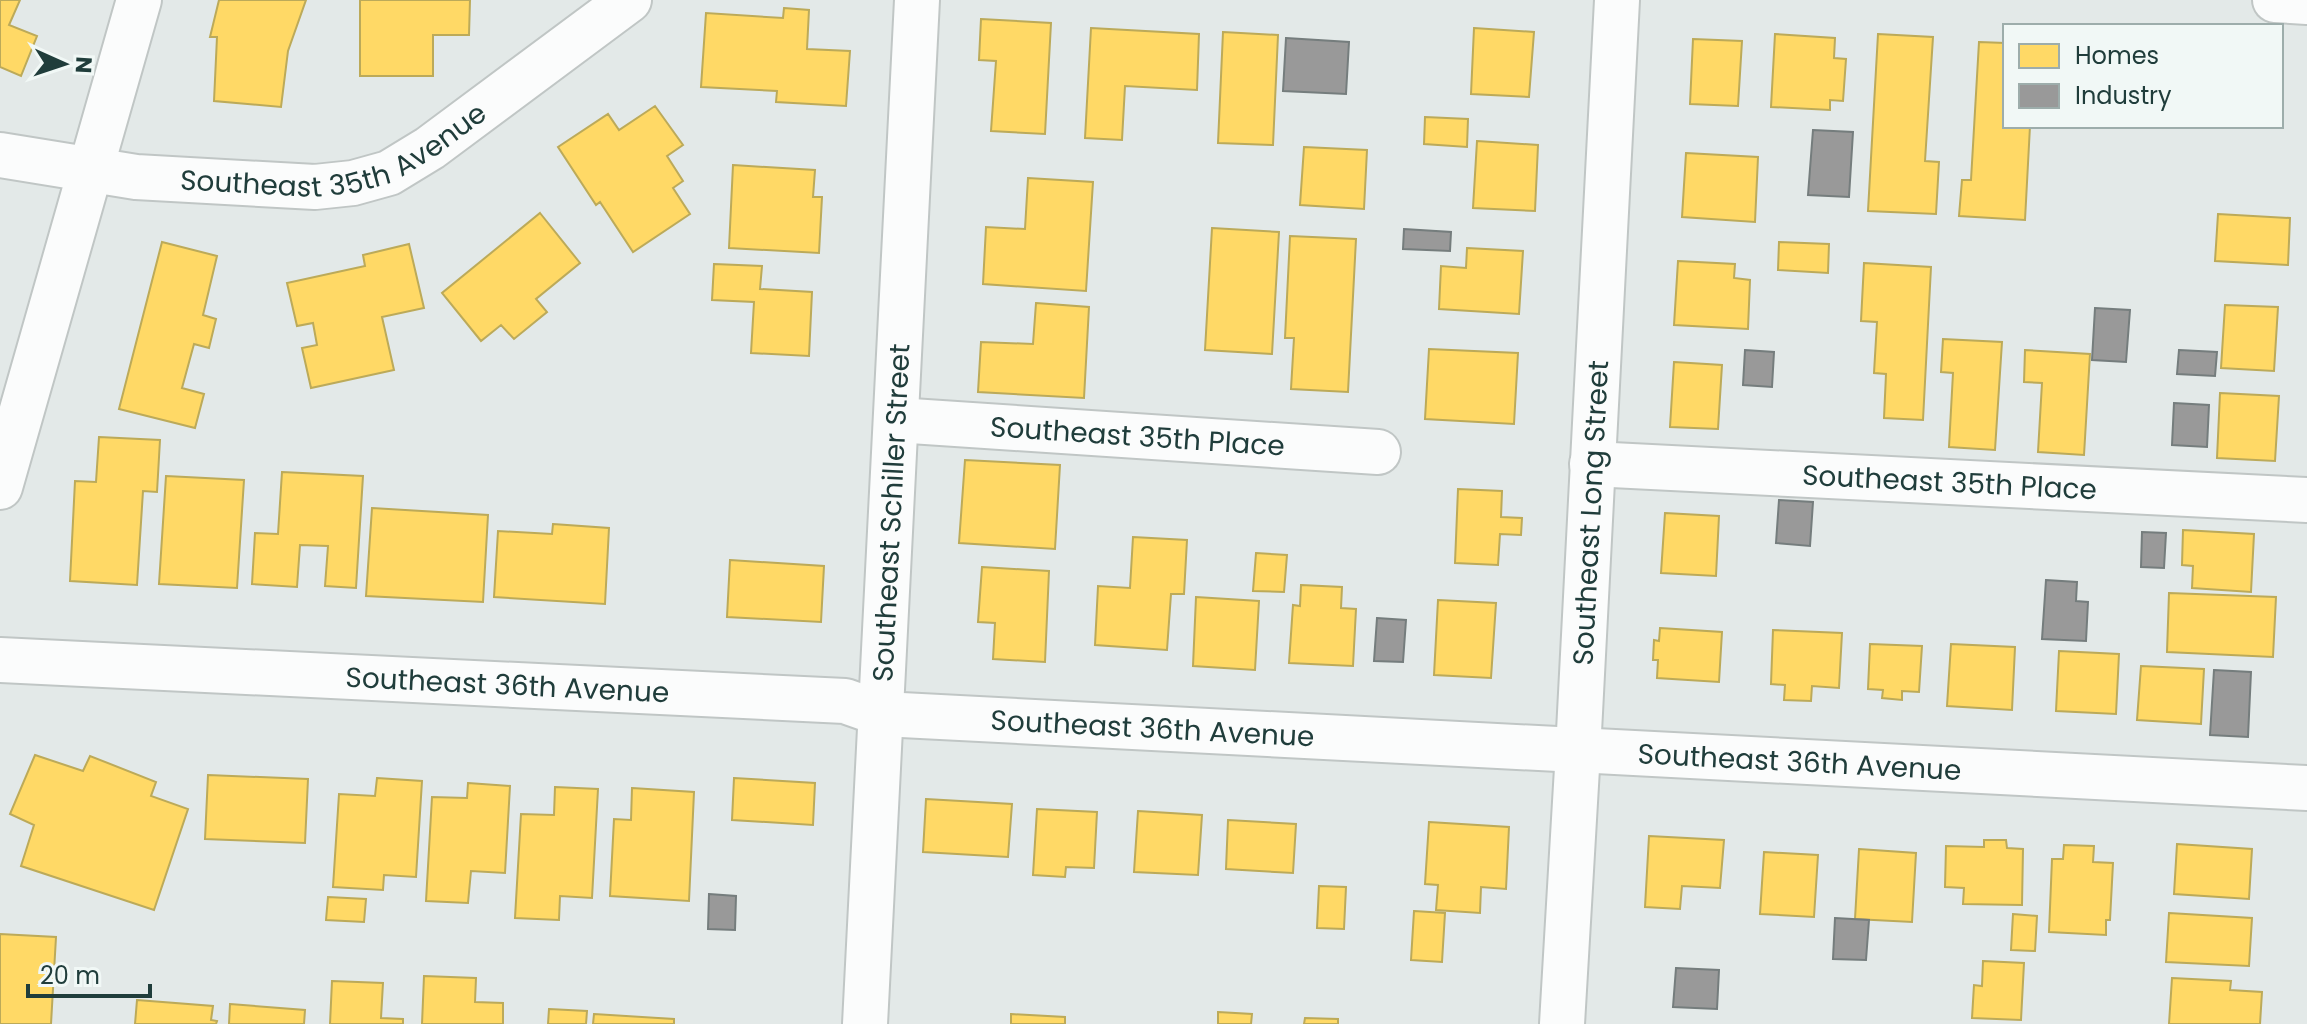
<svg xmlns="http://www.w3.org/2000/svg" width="2307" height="1024" font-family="Poppins,sans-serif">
<rect width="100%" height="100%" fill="#e3e9e8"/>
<path fill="#ffd966" stroke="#bcaa59" stroke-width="2" d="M0 0H20L9 25 37 36 21 76 0 67Z
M219 0H306L288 51 281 107 214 101 217 37H210Z
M360 0H470L469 35H433V76H360Z
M784 8 809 10 807 49 850 51 846 106 776 102 777 91 701 87 706 13 783 18Z
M981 19 1051 23 1045 134 991 131 996 61 979 60Z
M1091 28 1199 34 1197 90 1125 86 1122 140 1085 138Z
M1474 28 1534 32 1529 97 1471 94Z
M1223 32 1278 35 1273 145 1218 143Z
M1775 34 1835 38 1834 58 1846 59 1843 101 1830 100V110L1771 107Z
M1878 34 1933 37 1925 161 1939 162 1936 214 1868 211Z
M1693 39 1742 41 1738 106 1690 104Z
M1979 42 2005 43V126H2030L2025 220 1959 216 1962 180H1971Z
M655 106 683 145 667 156 683 181 673 188 690 214 633 252 600 202 596 205 558 147 608 114 619 130Z
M1425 117 1468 119 1467 147 1424 144Z
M1477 141 1538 145 1535 211 1473 208Z
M1304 147 1367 150 1364 209 1300 205Z
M1686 153 1758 157 1755 222 1682 217Z
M733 165 815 170 813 197H822L819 253 729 248Z
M1028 178 1093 182 1086 291 983 284 986 227 1025 229Z
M540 213 580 263 536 299 547 312 514 339 501 325 481 341 442 293Z
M2218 214 2290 218 2288 265 2215 261Z
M1212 228 1279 232 1272 354 1205 350Z
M1290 236 1356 239 1348 392 1291 389 1294 338H1285Z
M162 242 217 256 203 315 216 319 209 348 194 344 182 388 204 394 195 428 119 409Z
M1779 242 1829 244 1828 273 1778 270Z
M409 244 424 308 382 317 394 370 311 388 302 348 317 345 313 323 297 326 287 283 365 266 363 255Z
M1467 248 1523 251 1519 314 1439 309 1441 266 1466 268Z
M1678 261 1735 264 1734 278 1750 280 1748 329 1674 325Z
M1864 263 1931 267 1923 420 1884 418 1886 374 1874 373 1877 322 1861 321Z
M714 264 762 266 760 289 812 292 809 356 751 353 754 302 712 300Z
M1036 303 1089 307 1084 398 978 392 981 342 1033 344Z
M2225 305 2278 307 2274 371 2221 368Z
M1943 339 2002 342 1995 450 1949 447 1953 373 1941 372Z
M1429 349 1518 353 1514 424 1425 419Z
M2025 350 2090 354 2084 455 2038 452 2042 383 2024 382Z
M1674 362 1722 365 1718 429 1670 427Z
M2220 393 2279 396 2275 461 2217 458Z
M99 437 160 440 157 492 143 491 137 585 70 581 75 481 96 482Z
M965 460 1060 465 1055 549 959 543Z
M282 472 363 476 356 588 325 586 328 546 300 545 297 587 252 584 255 533 278 534Z
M166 476 244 480 237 588 159 584Z
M1458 489 1502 491 1501 517 1522 518 1521 535 1500 534 1498 565 1455 563Z
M372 508 488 515 483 602 366 596Z
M1665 513 1719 516 1716 576 1661 573Z
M553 524 609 528 605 604 494 597 498 531 552 534Z
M2183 530 2254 534 2251 592 2192 588 2193 566 2182 565Z
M1133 537 1187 540 1184 594H1171L1167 650 1095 645 1098 586 1130 588Z
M1256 553 1287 555 1284 592 1253 591Z
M730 560 824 566 821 622 727 617Z
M982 567 1049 571 1045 662 993 659 995 623 978 622Z
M1301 585 1342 587 1341 608 1356 609 1353 666 1289 663 1293 605 1300 606Z
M2169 593 2276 597 2273 657 2167 652Z
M1196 597 1259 601 1255 670 1193 666Z
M1438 600 1496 603 1491 678 1434 675Z
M1660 628 1722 632 1719 682 1657 678 1658 660H1653L1654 640 1659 641Z
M1773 630 1842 633 1839 688 1812 686 1811 701 1784 700 1785 685 1771 684Z
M1870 644 1922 646 1919 692 1902 691V700L1882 698 1883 690 1868 689Z
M1951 644 2015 647 2012 710 1947 706Z
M2059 651 2119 654 2116 714 2056 711Z
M2141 666 2204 669 2201 724 2137 720Z
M35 755 83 771 90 756 156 782 151 796 188 809 154 910 21 866 34 825 10 814Z
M208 775 308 779 305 843 205 839Z
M377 778 422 781 416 877 384 875 383 890 333 887 339 794 375 796Z
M734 778 815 783 813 825 732 820Z
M468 783 510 786 505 873 471 871 468 903 426 901 432 797 467 798Z
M555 787 598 789 592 898 560 896 559 920 515 918 521 814 554 815Z
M632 788 694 792 689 901 610 896 614 819 631 820Z
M926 799 1012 804 1008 857 923 852Z
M1037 809 1097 812 1094 868 1066 867 1065 877 1033 875Z
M1138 811 1202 815 1198 875 1134 872Z
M1228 820 1296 824 1293 873 1226 869Z
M1429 822 1509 827 1506 889 1481 887 1480 913 1436 910 1438 885 1425 884Z
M1649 836 1724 840 1720 888 1682 886 1680 909 1645 907Z
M1984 840H2006L2007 848 2023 849 2022 905 1963 904 1964 888 1945 887 1946 846 1984 847Z
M2177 844 2252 849 2249 899 2174 894Z
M2064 845 2094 846 2093 862 2113 863 2110 920H2106V935L2049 932 2052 859H2063Z
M1859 849 1916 853 1912 922 1855 919Z
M1764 852 1818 855 1814 917 1760 914Z
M1319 886 1346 887 1344 929 1317 928Z
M328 897 366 899 364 922 326 920Z
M1414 911 1445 913 1442 962 1411 960Z
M2169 913 2252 918 2249 966 2166 962Z
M2013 914 2037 916 2035 951 2011 950Z
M0 934 56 937 51 1024H0Z
M1983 961 2024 963 2021 1020 1972 1018 1974 985 1982 986Z
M424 976 476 978 475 1002 503 1003V1024H422Z
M2172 978 2231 981 2230 990 2262 992 2260 1024H2169Z
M332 981 383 983 381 1018 403 1019V1024H330Z
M137 1000 213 1006 211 1020 217 1021 216 1024H135Z
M230 1004 305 1010 304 1024H229Z
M549 1009 587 1011 586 1024H548Z
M1218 1012 1252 1014 1251 1024H1218Z
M594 1014 674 1019V1024H593Z
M1011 1014 1065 1017V1024H1011Z
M1305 1018 1338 1019V1024H1304Z"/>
<path fill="#999" stroke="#757d7d" stroke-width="2" d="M1286 38 1349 42 1346 94 1283 91Z
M1813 130 1853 132 1849 197 1808 195Z
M1404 229 1451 232 1450 251 1403 249Z
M2095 308 2130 310 2126 362 2092 360Z
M1745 350 1774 352 1772 387 1743 385Z
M2179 350 2217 352 2215 376 2177 374Z
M2174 403 2209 405 2207 447 2172 445Z
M1779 500 1813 502 1810 546 1776 543Z
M2142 532 2166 533 2164 568 2141 567Z
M2046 580 2077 582 2076 601 2088 602 2086 641 2042 639Z
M1377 618 1406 620 1403 662 1374 661Z
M2214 670 2251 672 2248 737 2210 735Z
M709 894 736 896 735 930 708 929Z
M1835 918 1869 920 1866 960 1833 959Z
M1676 968 1719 970 1717 1009 1673 1007Z"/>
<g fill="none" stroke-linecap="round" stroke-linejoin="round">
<g stroke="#c0c6c5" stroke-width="48">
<g id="minor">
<path d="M2275 0 2307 2"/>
<path id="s1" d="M0 155 136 177 315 187 353 183 389 173 430 148 629 0"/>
<path id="s2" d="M896 420 1378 452"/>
<path id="s3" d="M1592 464 2307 500"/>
<path d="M0 487 139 0"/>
<path id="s4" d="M0 660 845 701 882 714 2307 788"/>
<path id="s5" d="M865 1024 917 0"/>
<path id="s6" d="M1562 1024 1578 751 1617 0"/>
</g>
</g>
<use href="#minor" stroke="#fbfcfc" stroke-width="44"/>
</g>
<g text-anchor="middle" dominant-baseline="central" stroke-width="8" stroke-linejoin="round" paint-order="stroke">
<g font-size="28" fill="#203d3b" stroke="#f1f8f6">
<text stroke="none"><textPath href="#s1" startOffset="344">Southeast 35th Avenue</textPath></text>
<text stroke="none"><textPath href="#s2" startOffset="242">Southeast 35th Place</textPath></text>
<text stroke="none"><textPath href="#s3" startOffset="358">Southeast 35th Place</textPath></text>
<text stroke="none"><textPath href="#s5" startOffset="512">Southeast Schiller Street</textPath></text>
<text stroke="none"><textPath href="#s6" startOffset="512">Southeast Long Street</textPath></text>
<text stroke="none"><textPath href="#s4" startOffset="508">Southeast 36th Avenue</textPath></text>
<text stroke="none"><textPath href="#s4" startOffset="1156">Southeast 36th Avenue</textPath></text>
<text stroke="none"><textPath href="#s4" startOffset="1804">Southeast 36th Avenue</textPath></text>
</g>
</g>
<rect x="2003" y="24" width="280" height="104" fill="#f1f8f6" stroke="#9dadab" stroke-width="2"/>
<rect x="2019" y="44" width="40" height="24" fill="#ffd966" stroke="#9dadab" stroke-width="2"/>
<text x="2075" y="64" font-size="24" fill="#203d3b">Homes</text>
<rect x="2019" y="84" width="40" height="24" fill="#999999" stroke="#9dadab" stroke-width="2"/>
<text x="2075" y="104" font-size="24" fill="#203d3b">Industry</text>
<g transform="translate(64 64) rotate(93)" stroke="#f1f8f6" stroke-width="6" paint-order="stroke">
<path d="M0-6L14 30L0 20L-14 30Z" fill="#203d3b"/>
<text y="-12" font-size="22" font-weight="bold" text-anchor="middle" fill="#203d3b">N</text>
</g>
<path d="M28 984v12h122v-12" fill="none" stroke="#203d3b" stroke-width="4"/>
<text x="40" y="984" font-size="24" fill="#203d3b" stroke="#f1f8f6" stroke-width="6" paint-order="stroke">20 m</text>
</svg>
